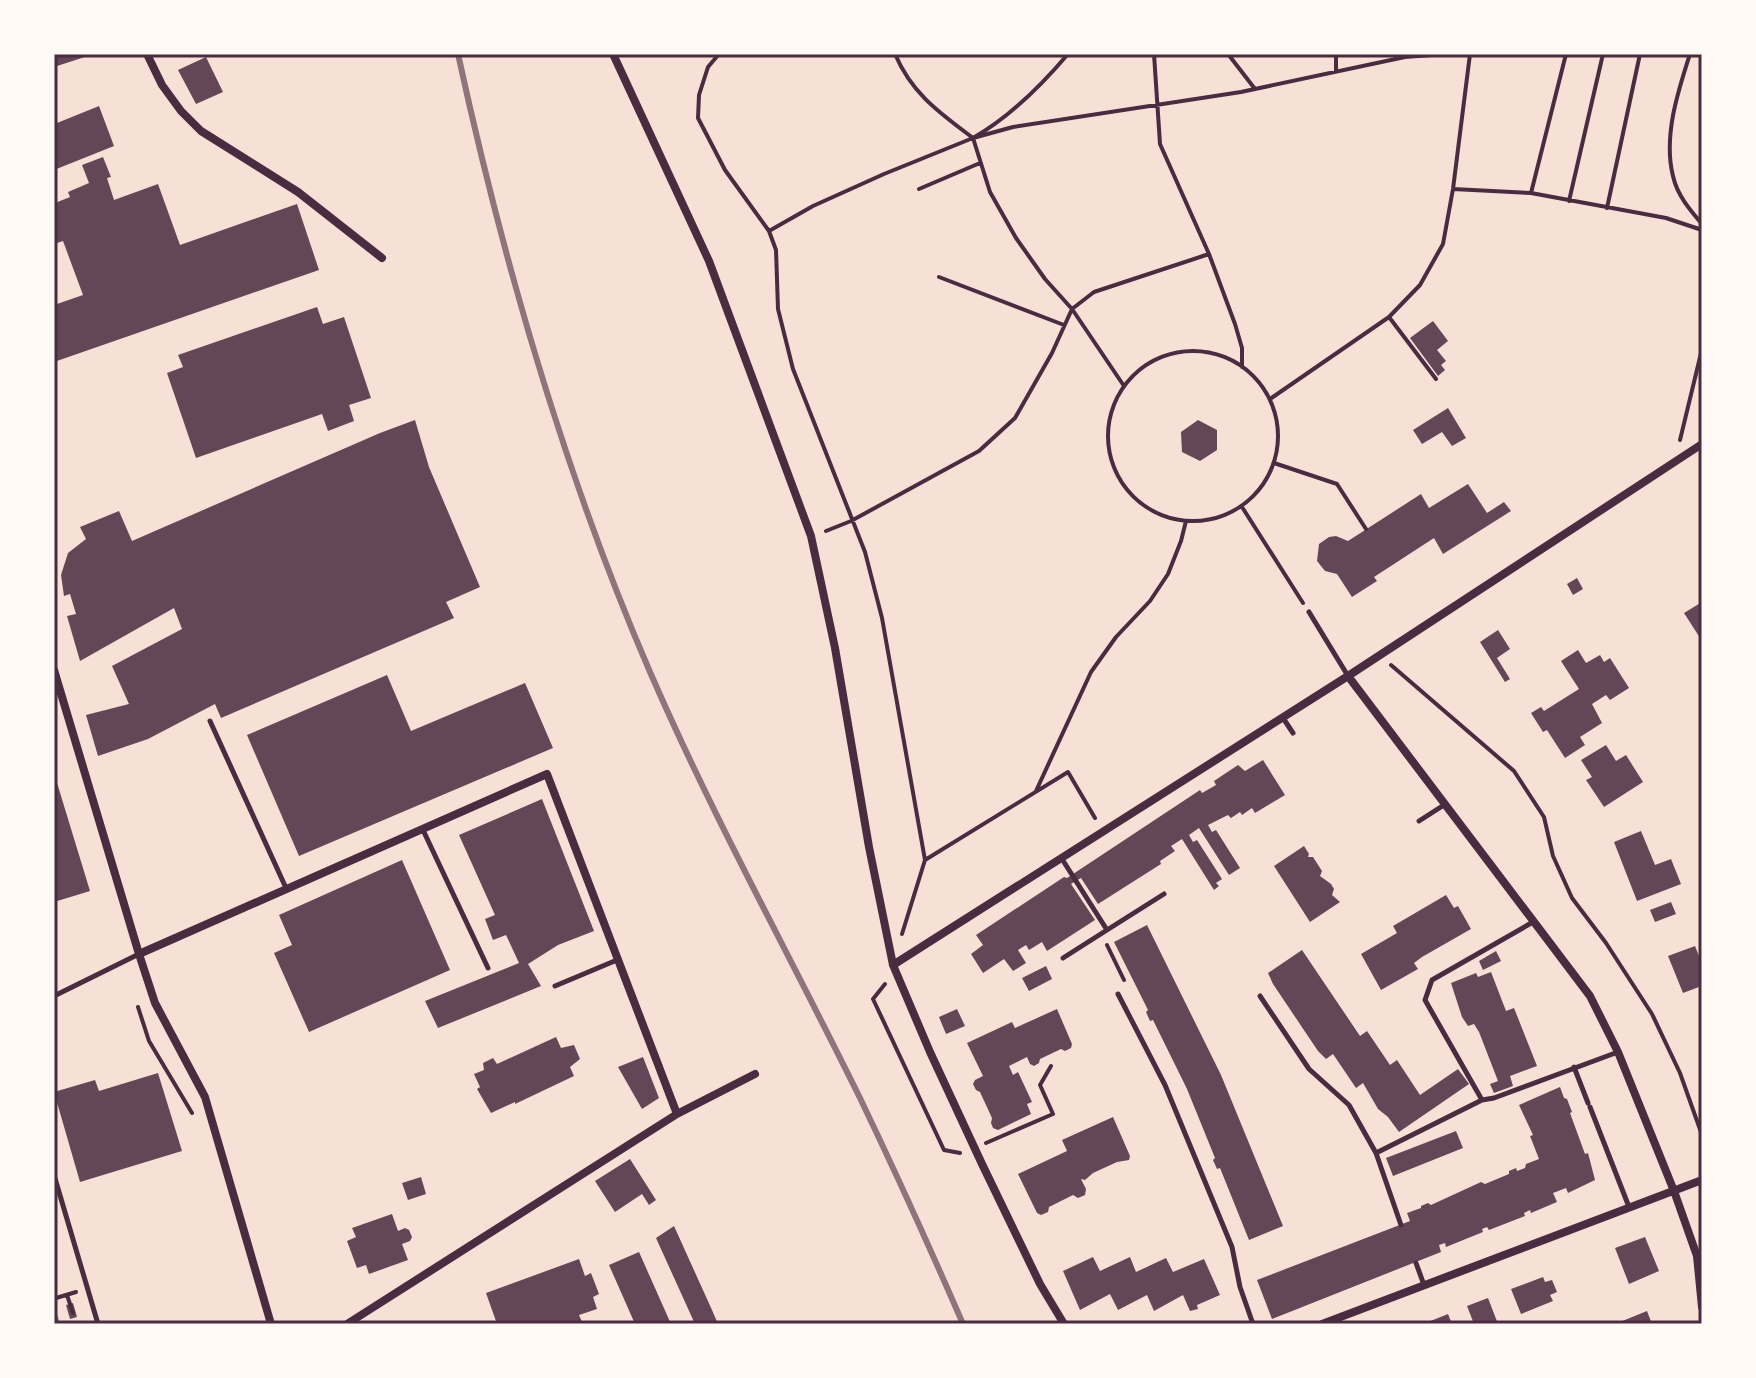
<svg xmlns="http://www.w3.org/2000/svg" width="1756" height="1378" font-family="'Fira Sans Condensed',sans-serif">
<rect width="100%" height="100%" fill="#f7e1d7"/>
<path fill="#644757" d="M54 54H91V55L54 67Z
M206 57 223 92 196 104 178 70Z
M99 106 114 146 54 170V116L57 123Z
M103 157 111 177 107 178 114 200 158 184 180 245 297 204 319 270 54 362V305L83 295 63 241 54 244V206L55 203 70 197 68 192 89 183 82 165Z
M317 307 323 324 344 317 371 398 349 405 354 421 328 431 322 414 196 458 167 373 183 367 178 355Z
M1433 321 1448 341 1437 350 1446 361 1441 365 1445 370 1438 376 1410 338Z
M1448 408 1466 438 1452 446 1442 432 1422 444 1413 430Z
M415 420 429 467 480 587 446 602 454 618 221 718 215 704 148 739 98 756 86 715 129 704 112 666 182 629 174 608 80 661 67 616 76 614 70 594 64 596 61 575 68 553 86 539 80 527 119 511 132 541 380 433Z
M1198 420 1217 430V450L1200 461 1182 452 1181 432Z
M1468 484 1487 513 1504 502 1511 511 1443 554 1434 538 1374 577 1377 581 1352 597 1337 574 1325 571 1317 561 1319 544 1329 537 1336 536 1348 541 1421 494 1429 508Z
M1577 578 1583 589 1573 595 1567 584Z
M1702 602V641L1684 613Z
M1498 630 1510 649 1497 658 1510 679 1505 682 1480 642Z
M1578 650 1586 663 1600 655 1604 662 1610 658 1629 688 1610 700 1606 695 1592 704 1602 723 1580 737 1585 745 1565 758 1547 730 1543 732 1531 713 1541 707 1544 711 1579 689 1561 661Z
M387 675 411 731 525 683 553 748 299 856 247 735Z
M1606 745 1616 761 1626 755 1643 782 1604 807 1586 780 1592 777 1581 760Z
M1263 760 1285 795 1255 813 1252 808 1242 815 1240 812 1231 818 1228 815 1208 825 1212 832 1216 830 1240 868 1229 875 1199 828 1189 835 1193 842 1197 840 1222 879 1216 883 1219 886 1214 890 1182 839 1171 846 1175 851 1160 861 1161 864 1098 904 1081 878 1071 884 1095 920 1047 951 1042 942 1029 950 1026 945 1018 950 1026 963 1013 971 1004 959 983 973 971 954 983 945 976 935 1064 877 1067 878 1200 790 1202 793 1216 785 1214 781 1238 765 1245 771Z
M54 773 90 891 54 902Z
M542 799 594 931 558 945 528 964 541 986 438 1028 425 1001 519 963 506 935 493 940 485 919 495 915 459 835Z
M1641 831 1655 865 1671 859 1681 884 1637 901 1614 842Z
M1304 846 1309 854 1308 857H1313L1322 871 1320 876 1331 884 1334 889 1332 895 1340 902 1310 922 1274 866Z
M402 860 450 970 309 1032 274 953 292 945 279 915Z
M1446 895 1454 908 1458 906 1471 929 1422 957 1414 963 1418 969 1381 990 1361 954 1397 933 1393 926Z
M1671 902 1676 914 1655 922 1650 910Z
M1147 925 1221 1075 1283 1226 1249 1240 1220 1168 1217 1169 1213 1160 1215 1158 1187 1089 1153 1020 1150 1021 1146 1012 1148 1010 1114 942Z
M1695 946 1702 964V994L1699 987 1683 993 1668 956Z
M1302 950 1360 1036 1367 1031 1390 1065 1397 1060 1420 1095 1458 1069 1469 1084 1399 1132 1388 1117 1378 1109 1363 1083 1356 1088 1333 1054 1326 1059 1318 1051 1273 984 1268 973Z
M1496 951 1501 961 1483 970 1479 961Z
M1046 966 1052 979 1029 991 1022 978Z
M1491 972 1506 1011 1514 1008 1537 1066 1510 1076 1513 1086 1494 1093 1490 1084 1498 1081 1479 1032 1474 1024 1468 1026 1462 1017 1451 983 1476 973 1478 977Z
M957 1009 965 1026 946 1034 939 1017Z
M1057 1009 1072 1044 1071 1048 1065 1051 1061 1049 1040 1059 1039 1063 1034 1066 1030 1064 1027 1057 1009 1066 1013 1075 1018 1072 1032 1102 1027 1104 1031 1114 998 1130 993 1128 991 1123 992 1118 980 1092 976 1090 973 1084 975 1080 983 1076 967 1043 1012 1022 1015 1028Z
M556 1037 561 1048 574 1045 580 1059 570 1067 574 1076 515 1104V1102L491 1113 477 1089 480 1087 474 1074 484 1070 483 1063 493 1058 497 1064Z
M643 1057 659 1098 642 1109 618 1067Z
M158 1073 182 1151 80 1182 54 1092 95 1080 99 1091Z
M1560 1087 1564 1098 1567 1099 1572 1112 1570 1113 1585 1154 1588 1153 1595 1180 1568 1193 1566 1188 1553 1193 1557 1202 1531 1213 1530 1210 1524 1213 1525 1216 1489 1230 1487 1227 1482 1229 1483 1232 1446 1247 1445 1243 1439 1245 1441 1252 1272 1319 1257 1280 1410 1221 1407 1213 1421 1208V1206L1428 1203 1431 1205 1481 1182 1485 1184 1509 1174V1171L1516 1168 1517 1171 1525 1168 1526 1164 1539 1159 1530 1136 1533 1135 1519 1105Z
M1113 1117 1130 1156 1129 1160 1117 1162 1093 1173 1085 1180 1081 1179 1086 1189 1085 1195 1078 1198 1073 1195 1049 1207 1048 1212 1041 1215 1037 1213 1018 1174 1067 1151 1062 1140Z
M1456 1131 1463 1148 1393 1176 1386 1158Z
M630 1159 656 1200 649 1205 642 1194 615 1212 595 1181Z
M421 1177 426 1194 408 1200 402 1183Z
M392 1214 398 1231 405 1228 409 1230 412 1237 410 1241 402 1244 408 1260 369 1274 366 1265 357 1268 347 1241 356 1237 352 1228Z
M674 1226 712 1310 718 1324H695L656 1238Z
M1645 1237 1659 1271 1629 1284 1615 1248Z
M639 1252 671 1324H635L609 1265Z
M1093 1257 1100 1271 1130 1257 1136 1272 1166 1258 1173 1272 1204 1259 1220 1295 1197 1305 1198 1309 1190 1311 1183 1295 1154 1311 1147 1295 1118 1310 1110 1294 1080 1310 1063 1271Z
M579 1259 585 1276 591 1273 599 1294 593 1297 597 1309 579 1315 583 1324H497L486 1293Z
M1543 1277 1545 1282 1552 1280 1557 1292 1550 1295 1553 1301 1521 1314 1511 1289Z
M1488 1298 1498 1324H1474L1467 1306Z
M73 1303 77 1317 70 1319 66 1305Z
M1647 1311 1652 1324H1615Z
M1448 1314 1452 1324H1423Z"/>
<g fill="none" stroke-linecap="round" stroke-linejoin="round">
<path stroke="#4a2c40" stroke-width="4" d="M719 54 708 67 699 95 698 118 725 170 769 231 776 250 778 309 793 369 865 552 882 618 925 860 902 934
M895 54C912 94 940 113 973 138
M1068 54C1040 87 1010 117 973 138L990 192 1016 238 1045 279 1072 309 1124 386
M1154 54 1160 144 1209 254 1235 324 1242 348V367
M1228 54 1255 89
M1690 54C1678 91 1663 137 1673 176 1677 195 1690 210 1702 224
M1336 71V54
M919 189 980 163
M1453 189 1531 193 1666 218 1702 230
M1531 193 1566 54
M1569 201 1603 54
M1607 208 1640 54
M769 231 813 206 884 174 973 138 1013 127 1241 92 1405 57 1445 54
M939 277 1064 325
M1389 317 1436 379
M1108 436a85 85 0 1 1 170 0a85 85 0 1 1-170 0Z
M1270 399 1389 317 1420 285 1443 244 1453 189 1470 54
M1680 440 1702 349
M1274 463 1337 484 1366 529
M1242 507 1303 603
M826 531 851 521 979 451 1015 418 1052 353 1072 309 1094 292 1209 254
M1391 665 1514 771 1544 817 1553 856 1572 898 1606 943 1652 1014 1680 1073 1702 1135
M1036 791 1091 672 1116 637 1150 601 1168 574 1181 541 1186 521
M925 860 1068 772 1095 818
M1107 945 1124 980
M885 984 873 999 944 1150 960 1153
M138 1007 149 1041 192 1113
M986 1143 1053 1114 1040 1085 1051 1066
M67 1295 73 1313
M56 1298 76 1292"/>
<path stroke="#4a2c40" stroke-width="5" d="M1309 612 1348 676
M1283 718 1293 733
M210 721 286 888
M1419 821 1444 805
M423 830 488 968
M1062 859 1107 930 1164 894
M1533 922 1432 980 1425 1000 1482 1100 1494 1098 1618 1052
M1063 958 1107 930
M555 986 617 960
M1118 994 1165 1085 1232 1247 1240 1287 1253 1324
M54 996 139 954
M1260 996 1309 1069 1349 1105 1376 1153 1482 1100
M1574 1067 1588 1103
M1590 1107 1629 1207
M1376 1153 1401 1225
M54 1175 98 1324
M1416 1263 1424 1285"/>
<path stroke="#4a2c40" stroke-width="8" d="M147 54 162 85 181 111 201 131 298 192 382 258
M613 54 709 261 811 536 835 648 869 847 893 965 930 1052 982 1164 1040 1284 1064 1324
M54 670 139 954 155 1003 205 1097 271 1324
M1348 676 1590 996 1618 1052 1674 1191 1697 1256 1702 1307
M139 954 547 774 677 1114
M893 965 1348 676 1702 444
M347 1324 677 1114 755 1074
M1322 1324 1702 1180"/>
<path stroke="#8f747c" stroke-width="6" d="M458 54C504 265 564 473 650 672 713 817 790 956 860 1098 896 1173 930 1248 963 1324
M54 1314 57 1324"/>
</g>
<rect width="1756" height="1378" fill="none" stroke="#fffaf5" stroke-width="112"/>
<rect x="56" y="56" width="1644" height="1266" fill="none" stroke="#4a2c40" stroke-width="3"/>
</svg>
